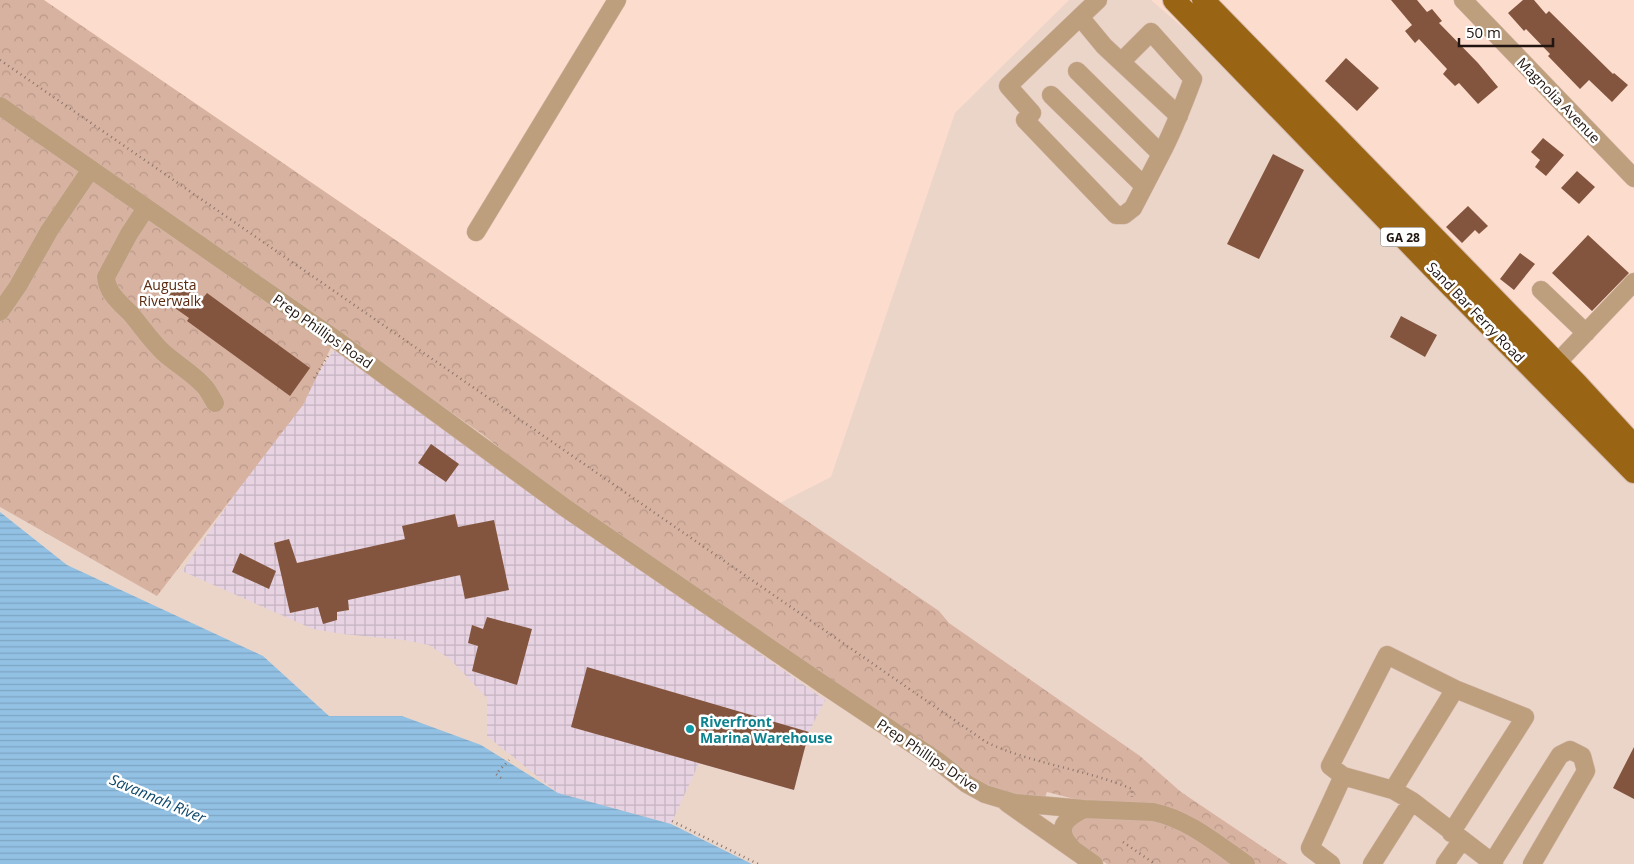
<svg xmlns="http://www.w3.org/2000/svg" width="1634" height="864" font-family="'Open Sans',sans-serif">
<defs>
<pattern id="industrial-grid" width="8" height="8" patternUnits="userSpaceOnUse" patternTransform="scale(1.25)"><rect width="8" height="8" fill="#e7d3e2"/><path d="M0 4h8M4 0v8" fill="none" stroke="#c6b4c1"/></pattern>
<pattern id="park-crowns" width="20" height="18" patternUnits="userSpaceOnUse" patternTransform="scale(1.25)"><rect width="20" height="18" fill="#d8b2a0"/><path d="M2 6a3 3 0 1 1 6 0M12 15a3 3 0 1 1 6 0" fill="none" stroke="#b99889"/></pattern>
<pattern id="water-rules" width="6" height="5" patternUnits="userSpaceOnUse" patternTransform="scale(1.25)"><rect width="6" height="5" fill="#92c1e4"/><path d="M0 2.5h6" fill="none" stroke="#7ea5c3"/></pattern>
</defs>
<rect width="100%" height="100%" fill="#fcdccd"/>
<path fill="#ebd5c9" d="M1069 0H1151L1262 96 1634 454V864H500L0 620V69L770 508 831 477 955 113Z"/>
<path fill="url(#industrial-grid)" d="M334 350 825 700 809 732 794 790 699 763 671 824 558 793 487 736V698L450 659 429 645 404 640 343 634 313 629 182 571Z"/>
<path fill="url(#park-crowns)" d="M0 0H44L939 611 949 623 1140 756 1181 792 1288 864H1107L1071 839 1069 830 1090 803 1047 792 1044 800 1019 798 984 786 578 510 482 434 375 359 337 335 303 405 157 596 0 507Z"/>
<path fill="url(#water-rules)" d="M0 512 67 565 263 656 329 716H402L481 745 558 793 671 824 752 864H0Z"/>
<path fill="#83553e" d="M1391 0H1417L1427 12 1432 9 1442 21 1439 23 1478 63 1498 87 1478 104 1459 83 1455 86 1443 74 1447 69 1419 39 1415 43 1405 31 1412 25Z
M1523 0H1534L1546 14 1549 11 1613 74 1614 73 1628 85 1612 102 1589 80 1580 89 1548 56 1550 54 1526 29 1524 31 1508 13Z
M1346 58 1379 88 1357 111 1325 81Z
M1543 138 1564 155 1546 176 1535 167 1540 160 1531 152Z
M1273 154 1304 170 1259 259 1227 244Z
M1577 171 1595 187 1579 204 1561 188Z
M1468 206 1488 226 1479 234 1475 230 1462 243 1446 227Z
M1588 235 1629 273 1592 311 1552 273Z
M1520 253 1535 264 1514 290 1500 279Z
M179 281 203 298 207 293 310 368 290 396 187 321 189 318 165 301Z
M1401 316 1437 335 1425 357 1390 337Z
M431 444 459 464 446 482 418 463Z
M455 514 458 527 494 520 509 590 465 599 460 575 348 600 349 610 337 612V620L323 624 318 607 290 613 274 543 289 539 297 563 405 539 402 526Z
M240 553 276 571 269 589 232 572Z
M487 617 532 629 517 685 472 671 478 646 468 643 472 625 483 629Z
M587 667 809 732 794 790 571 727Z
M1634 747V799L1613 788Z"/>
<g fill="none" stroke-linecap="round" stroke-linejoin="round">
<g stroke="#d4b8ab" stroke-width="19">
<path id="minor" d="M1463 0 1634 178
M1080 17 1098 0
M1051 95 1144 186
M0 106 338 341 567 509 824 685 938 761 967 784 985 794 1015 803 1084 809 1153 812C1188 819 1217 844 1246 864
M1032 113 1008 86 1080 17 1104 46 1121 62
M1025 120 1116 215H1124L1133 208 1161 154 1077 71
M1161 154C1174 130 1183 105 1193 79L1151 32 1121 62 1179 116
M146 208 129 234 106 277C107 293 120 303 131 314 142 327 151 341 163 352 176 364 193 373 205 387 209 392 212 398 215 403
M476 232 617 0
M1541 290 1586 333
M0 312 18 286 49 231 91 169
M1548 370 1557 363 1634 282
M1393 790 1455 689
M1007 803 1094 864
M1451 833 1525 717 1455 689 1387 655 1330 766 1343 776 1393 790 1412 801 1494 864
M1072 848C1054 829 1065 818 1084 809
M1492 863 1560 755 1570 750 1582 756 1586 771 1532 864
M1331 864 1310 848 1343 776
M1372 864 1412 801
M1445 864 1462 840"/>
</g>
<g stroke="#d4b8ab" stroke-width="24">
<path id="major" d="M1174 0 1439 274 1634 472
M1203 0 1576 383 1634 446"/>
</g>
<path stroke="#89746a" stroke-width="2.5" stroke-dasharray="1 4" stroke-linecap="butt" d="M0 60 986 742C1032 764 1085 769 1132 789V797
M314 378 330 353
M501 778 496 774 509 760
M672 821 758 864
M1123 842 1155 864"/>
<use href="#minor" stroke="#bd9f7d" stroke-width="18"/>
<use href="#major" stroke="#996413" stroke-width="22"/>
</g>
<circle fill="#0f9aa8" stroke="#fff" stroke-width="2" cx="690" cy="729" r="5"/>
<g text-anchor="middle" dominant-baseline="central" stroke-width="5" stroke-linejoin="round" paint-order="stroke">
<rect fill="#fff" stroke="#635b58" stroke-width="1" x="1380.5" y="227.5" width="45" height="19" rx="4"/>
<g font-size="12" font-weight="bold" fill="#201510">
<text x="1403" y="237">GA 28</text>
</g>
<g font-size="14" fill="#201510" stroke="#fff">
<text transform="translate(1559 100) rotate(46)">Magnolia Avenue</text>
<text transform="translate(1476 312) rotate(46)">Sand Bar Ferry Road</text>
<text transform="translate(323 331) rotate(35)">Prep Phillips Road</text>
<text transform="translate(928 755) rotate(34)">Prep Phillips Drive</text>
</g>
<g font-size="14" fill="#5a2a0f" stroke="#fff">
<text x="170" y="284">Augusta<tspan x="170" dy="16">Riverwalk</tspan></text>
</g>
<g font-size="14" font-weight="bold" fill="#0d838f" stroke="#fff" text-anchor="start">
<text x="700" y="721">Riverfront<tspan x="700" dy="16">Marina Warehouse</tspan></text>
</g>
<g font-size="15" font-style="italic" fill="#10486a" stroke="#fff">
<text transform="translate(158 798) rotate(23)">Savannah River</text>
</g>
</g>
<path d="M1459 38v8h94v-8" fill="none" stroke="#201510" stroke-width="2.5"/>
<text x="1466" y="38" font-size="15" fill="#201510" stroke="#ffffff" stroke-width="4" paint-order="stroke">50 m</text>
</svg>
